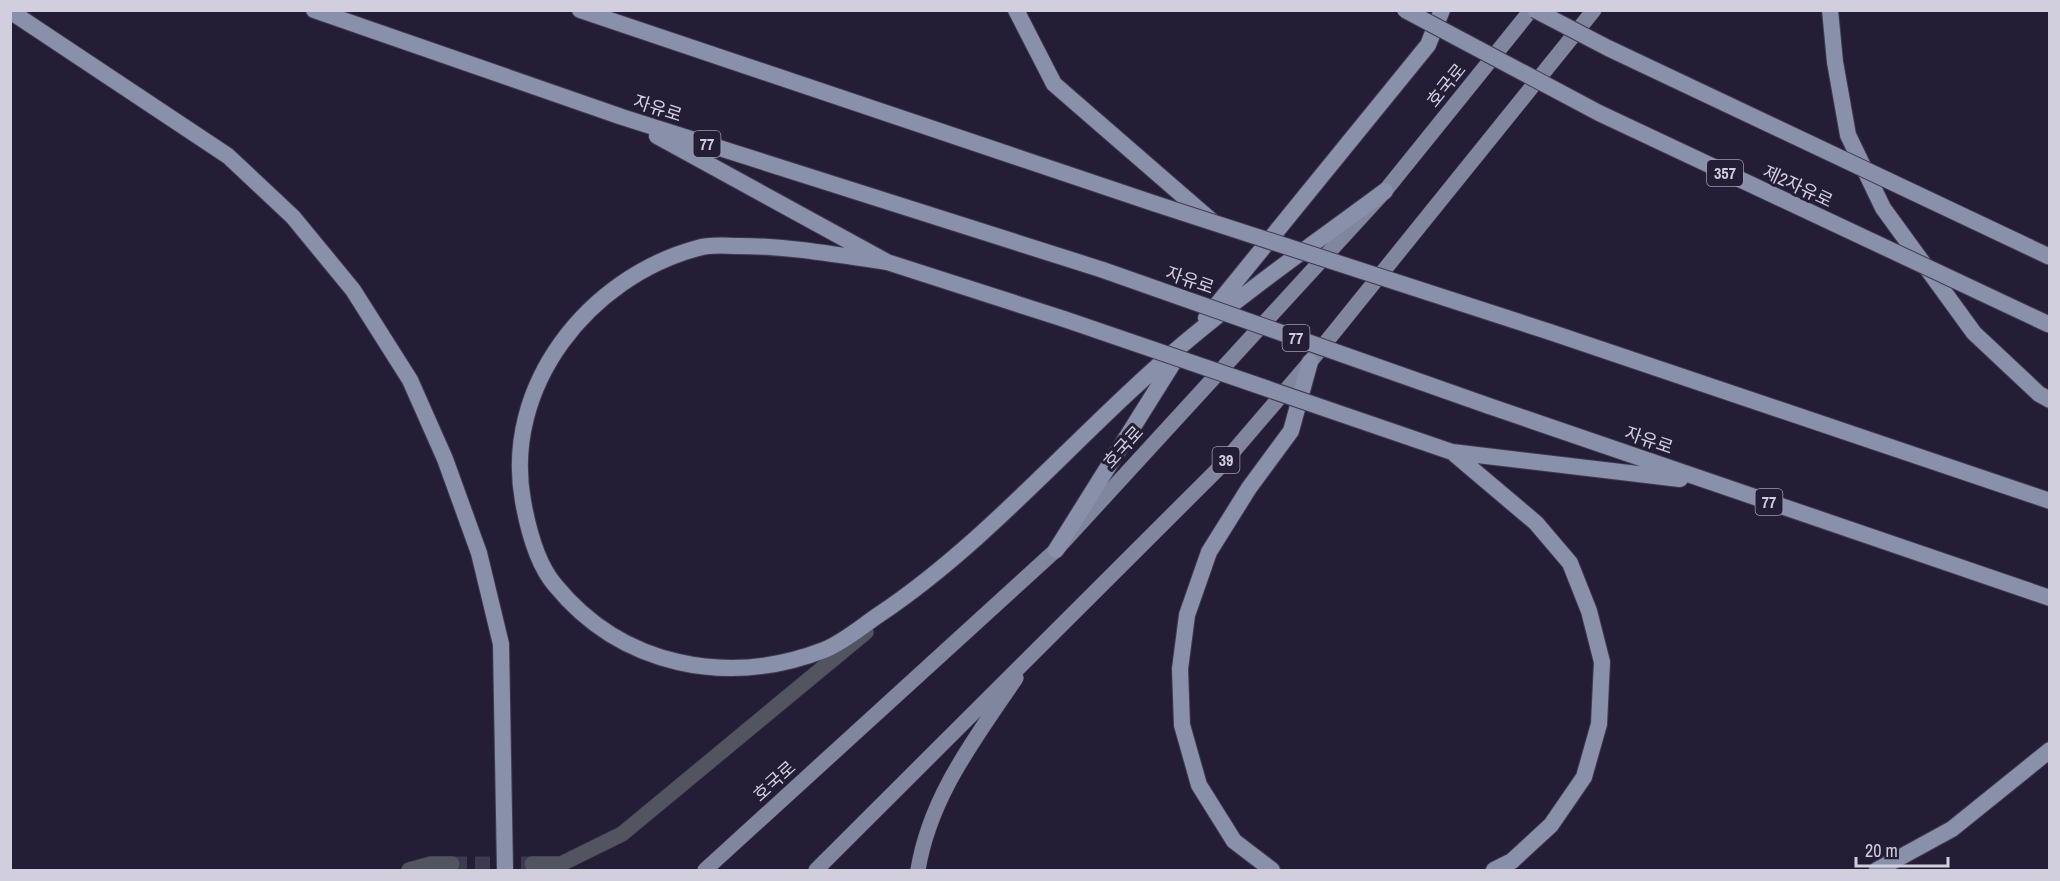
<svg xmlns="http://www.w3.org/2000/svg" width="2060" height="881" font-family="'Archivo Narrow','Noto Sans KR',sans-serif">
<rect width="100%" height="100%" fill="#231e35"/>
<g fill="none" stroke-linecap="round" stroke-linejoin="round">
<path stroke="#3d394e" stroke-width="15" stroke-dasharray="15 8" stroke-linecap="butt" d="M452 864H532"/>
<g stroke="#3f3a50" stroke-width="16">
<path id="minor" d="M532 864H561L622 834 866 632
M409 870 431 864H452"/>
</g>
<g stroke="#3f3a50" stroke-width="16">
<path id="primary" d="M705 870 1056 550 1385 191 1531 10
M816 870 1220 467 1310 362 1594 10
M918 870C930 796 975 739 1016 678"/>
</g>
<g stroke="#3f3a50" stroke-width="18">
<path id="trunk" d="M314 10 622 117 1103 270
M580 10 1156 204
M1016 10 1054 84 1213 222
M1830 10 1835 62 1848 135 1883 208 1974 333 2039 394 2050 400
M10 11 228 156 293 217 353 290 410 380 445 459 479 553 501 644 505 870
M657 136 887 262 1064 319
M887 262C837 255 789 246 739 246 726 246 711 244 698 248 589 277 502 386 523 501 528 529 537 564 555 585 622 667 728 687 824 650 844 642 862 626 880 614 992 539 1083 427 1188 340 1251 287 1319 240 1385 191
M1206 318 1428 45 1442 10
M1550 332 2050 501
M1489 406 2050 598
M1452 452 1536 523 1570 563 1589 611 1602 662 1599 724 1584 777 1551 825 1512 861 1494 870
M1452 452 1680 479
M1056 550 1175 360
M1272 870 1234 841 1199 785 1182 725 1180 669 1187 615 1209 552 1249 488 1291 431 1310 362
M1877 870 1952 829 2050 750"/>
</g>
<use href="#minor" stroke="#525560" stroke-width="15"/>
<use href="#primary" stroke="#80869e" stroke-width="15"/>
<use href="#trunk" stroke="#8990aa" stroke-width="16"/>
<g stroke="#3f3a50" stroke-width="18" stroke-linecap="butt">
<path id="trunk-bridge" d="M1405 10 1599 113 2050 325
M1535 10 1608 48 2050 257
M1156 204 1550 332
M1103 270 1489 406
M1064 319 1452 452"/>
</g>
<use href="#trunk-bridge" stroke="#8990aa" stroke-width="16"/>
</g>
<g text-anchor="middle" dominant-baseline="central" stroke-width="6" stroke-linejoin="round" paint-order="stroke">
<g fill="#231e35" stroke="#9d9aab" stroke-width="1.5">
<rect x="693.5" y="131" width="27" height="26" rx="4.5"/>
<rect x="1707" y="160" width="36" height="26" rx="4.5"/>
<rect x="1282.5" y="325" width="27" height="26" rx="4.5"/>
<rect x="1212.5" y="447" width="27" height="26" rx="4.5"/>
<rect x="1755.5" y="489" width="27" height="26" rx="4.5"/>
</g>
<g font-size="16" font-weight="bold" fill="#d1cfde">
<text x="707" y="144">77</text>
<text x="1725" y="173">357</text>
<text x="1296" y="338">77</text>
<text x="1226" y="460">39</text>
<text x="1769" y="502">77</text>
</g>
<g font-size="18" fill="#d1cfde" stroke="#231e35">
<text transform="translate(1446 85) rotate(-51)">호국로</text>
<text transform="translate(658 108) rotate(18)">자유로</text>
<text transform="translate(1798 186) rotate(25)">제2자유로</text>
<text transform="translate(1190 280) rotate(19)">자유로</text>
<text transform="translate(1649 440) rotate(19)">자유로</text>
<text transform="translate(1123 447) rotate(-48)">호국로</text>
<text transform="translate(774 781) rotate(-42)">호국로</text>
</g>
</g>
<rect width="2060" height="881" fill="none" stroke="#d1cfde" stroke-width="24"/>
<path d="M1856 857v9h92v-9" fill="none" stroke="#d1cfde" stroke-width="3"/>
<text x="1865" y="857" font-size="18" fill="#d1cfde" stroke="#231e35" stroke-width="4.5" paint-order="stroke">20 m</text>
</svg>
